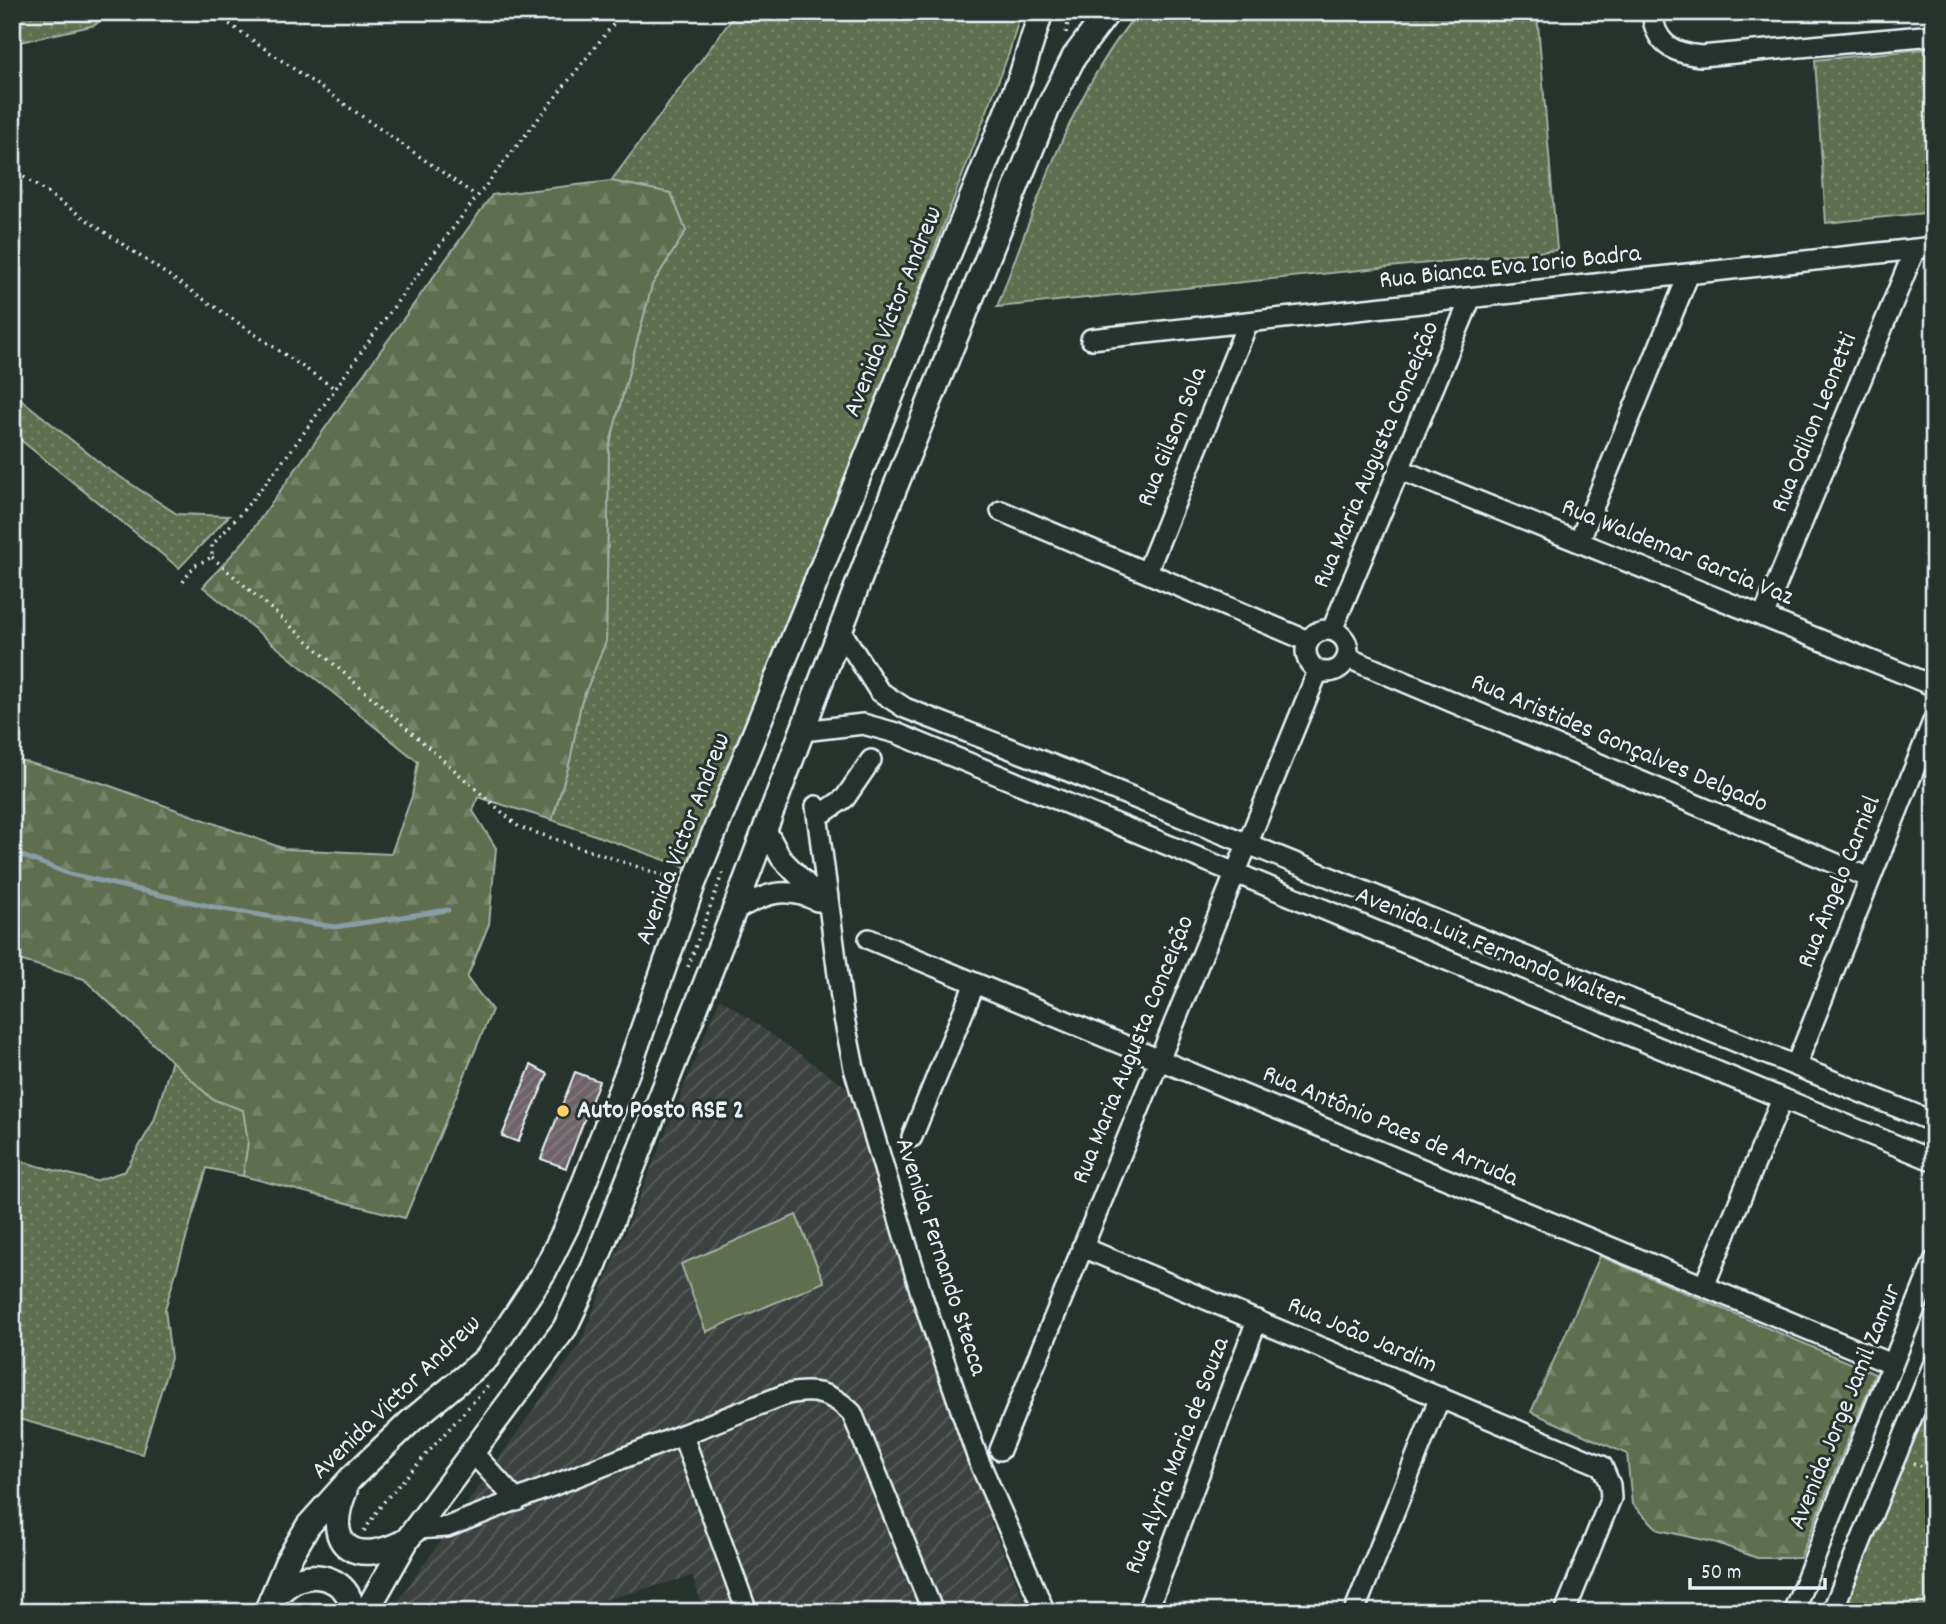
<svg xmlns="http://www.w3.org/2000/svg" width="1946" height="1624" font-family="Dekko,sans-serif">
<defs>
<pattern id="industrial-furrows" width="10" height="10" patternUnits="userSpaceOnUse" patternTransform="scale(1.75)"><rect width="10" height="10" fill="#3c423f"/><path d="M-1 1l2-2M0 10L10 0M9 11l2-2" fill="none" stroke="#585e5c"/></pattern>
<pattern id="grass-dots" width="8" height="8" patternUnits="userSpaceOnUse" patternTransform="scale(1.75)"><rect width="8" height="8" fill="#5f6e50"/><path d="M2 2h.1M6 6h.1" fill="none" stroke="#76836a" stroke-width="1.8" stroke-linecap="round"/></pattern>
<pattern id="forest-firs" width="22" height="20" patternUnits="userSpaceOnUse" patternTransform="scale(1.75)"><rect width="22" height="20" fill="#5f6e50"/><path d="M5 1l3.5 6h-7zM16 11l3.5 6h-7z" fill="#76836a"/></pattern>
<pattern id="building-hatch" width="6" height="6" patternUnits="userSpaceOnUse" patternTransform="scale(1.75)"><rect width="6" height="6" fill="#6e6469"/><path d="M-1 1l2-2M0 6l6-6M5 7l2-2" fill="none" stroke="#837b7f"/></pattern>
</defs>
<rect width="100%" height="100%" fill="#26332d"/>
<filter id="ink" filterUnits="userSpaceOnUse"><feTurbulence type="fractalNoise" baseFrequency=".0143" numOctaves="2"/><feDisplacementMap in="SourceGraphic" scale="14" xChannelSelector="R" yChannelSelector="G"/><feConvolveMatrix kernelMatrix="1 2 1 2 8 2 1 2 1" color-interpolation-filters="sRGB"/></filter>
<g filter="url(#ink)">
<path fill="url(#industrial-furrows)" d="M720 998 849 1089 992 1526 1029 1612H705L692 1576 560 1612H390L580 1344Z"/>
<path fill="url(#grass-dots)" stroke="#a4b0a4" stroke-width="2" d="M12 12H109L95 25 12 44Z
M737 12H1021L1009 53 873 411 690 869 552 820 570 761 581 703 606 641 609 447 652 285 686 231 671 193 611 181Z
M1138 12H1537L1557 250 997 307C1036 206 1069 97 1138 12Z
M1934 48V212L1826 223 1815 60Z
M12 392 105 467 177 514 229 516 179 568 12 433Z
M172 1060 212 1099 244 1110 248 1142 243 1176 207 1168 165 1309 171 1358 142 1454 12 1417V1159L95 1181 125 1171 154 1121Z
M1934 1382V1612H1843Z"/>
<path fill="url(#forest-firs)" stroke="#a4b0a4" stroke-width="2" d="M611 181 671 193 686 231 652 285 609 447 606 641 581 703 570 761 552 820 478 797 473 811 496 848 489 924 467 978 492 1010 405 1218 243 1176 248 1142 243 1110 212 1099 84 979 12 958V758L102 783 285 849 391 854 412 796 418 762 203 587 245 540 492 195Z
M1600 1256 1875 1374 1800 1558H1757L1717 1543 1659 1530 1632 1504 1627 1454 1531 1412Z"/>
<path fill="#5f6e50" stroke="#a4b0a4" stroke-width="2" d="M796 1215 824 1282 706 1332 681 1264Z"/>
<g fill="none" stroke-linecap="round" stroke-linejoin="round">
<path stroke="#879fa5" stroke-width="5" d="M12 852 70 874 217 908 335 927 448 910"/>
</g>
<path fill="url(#building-hatch)" stroke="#e8f1f8" stroke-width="2" d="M531 1065 548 1074 518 1142 502 1136Z
M575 1072 599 1081 566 1168 541 1159Z"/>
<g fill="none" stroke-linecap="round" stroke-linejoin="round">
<g stroke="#e8f1f8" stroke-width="24">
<path id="minor" d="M1652 12C1655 44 1672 53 1701 56L1934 35
M1091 339 1934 247
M1401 470 1934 686
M1001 511 1308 641
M1579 542 1688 276
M1147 572 1248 322
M1763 617 1915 249
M1306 651a21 21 0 1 1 42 0a21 21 0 1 1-42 0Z
M1332 630 1470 300
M841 631 879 691 905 708 1068 771 1934 1122
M1348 658 1870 878
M803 731 863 724 896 733 1934 1161
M816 806 843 1013 854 1068 922 1296 978 1459 1045 1612
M819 816 845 798 871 760
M765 828 781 858 828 906
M734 911C764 894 785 885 817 901
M869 939 1891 1364
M1796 1065 1934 719
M912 1137 975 983
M1082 1247 1602 1466 1610 1485 1611 1498 1565 1612
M1704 1286 1782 1099
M683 1436 747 1612
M1000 1450 1318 671
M473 1453 517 1501
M416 1529 447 1527 784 1395C812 1388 832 1392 852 1413L933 1612
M1147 1612 1257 1320
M1354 1612 1440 1397
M1793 1612 1934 1261
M1832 1612 1934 1363"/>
</g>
<g stroke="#e8f1f8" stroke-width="28">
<path id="major" d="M345 1491C321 1549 358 1567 407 1540
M271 1599C279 1593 289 1582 299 1579 323 1571 352 1584 352 1612
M266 1612 287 1562 308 1526 351 1478 411 1421 487 1358 544 1272 567 1226 629 1068 693 885 1021 76 1041 12
M366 1612 407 1540 565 1328 594 1266 734 911 884 515 1048 108 1074 57 1108 12"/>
</g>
<path stroke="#e8f1f8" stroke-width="3.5" stroke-dasharray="2 5" stroke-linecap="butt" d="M212 12 475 195
M1066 33 1070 12
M12 169 334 388
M212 557 519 827 674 879
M183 582 194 566 212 557V545C281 473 336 385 395 305 469 205 546 109 623 12
M688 967 724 869
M1913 1463 1934 1471
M364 1531 382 1504 490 1383"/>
<use href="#minor" stroke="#26332d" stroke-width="19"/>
<use href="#major" stroke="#26332d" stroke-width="23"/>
</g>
</g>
<circle fill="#ffd166" stroke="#26332d" stroke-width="2.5" cx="563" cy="1111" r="7"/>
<g text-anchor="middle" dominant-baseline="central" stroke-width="6" stroke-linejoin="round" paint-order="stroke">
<g font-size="26" fill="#e8f1f8" stroke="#26332d">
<text transform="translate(1510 268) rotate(-6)">Rua Bianca Eva Iorio Badra</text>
<text transform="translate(894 312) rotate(-68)">Avenida Victor Andrew</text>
<text transform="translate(1815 423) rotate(-68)">Rua Odilon Leonetti</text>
<text transform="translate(1173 437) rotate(-68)">Rua Gilson Sola</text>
<text transform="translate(1377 455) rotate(-67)">Rua Maria Augusta Conceição</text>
<text transform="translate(1677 553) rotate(22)">Rua Waldemar Garcia Vaz</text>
<text transform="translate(1619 744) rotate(23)">Rua Aristides Gonçalves Delgado</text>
<text transform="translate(684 839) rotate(-69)">Avenida Victor Andrew</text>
<text transform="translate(1840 882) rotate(-68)">Rua Ângelo Carniel</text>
<text transform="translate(1490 949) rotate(22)">Avenida Luiz Fernando Walter</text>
<text transform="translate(1134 1050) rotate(-68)">Rua Maria Augusta Conceição</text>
<text transform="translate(1390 1127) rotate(23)">Rua Antônio Paes de Arruda</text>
<text transform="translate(940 1257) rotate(72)">Avenida Fernando Stecca</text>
<text transform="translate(1362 1336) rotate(23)">Rua João Jardim</text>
<text transform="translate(397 1398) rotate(-44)">Avenida Victor Andrew</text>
<text transform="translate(1846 1407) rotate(-68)">Avenida Jorge Jamil Zamur</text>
<text transform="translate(1178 1456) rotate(-69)">Rua Alyria Maria de Souza</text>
</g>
<g font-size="26" font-weight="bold" fill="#e8f1f8" stroke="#26332d" text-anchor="start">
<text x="577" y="1111">Auto Posto RSE 2</text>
</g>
</g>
<rect width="1946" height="1624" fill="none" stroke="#26332d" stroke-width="42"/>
<rect x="21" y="21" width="1904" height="1582" fill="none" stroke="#e8f1f8" stroke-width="2.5" filter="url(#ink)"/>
<path d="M1690 1578v10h135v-10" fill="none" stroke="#e8f1f8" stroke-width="3.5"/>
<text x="1701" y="1578" font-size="21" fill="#e8f1f8" stroke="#26332d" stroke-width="5" paint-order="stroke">50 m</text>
</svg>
